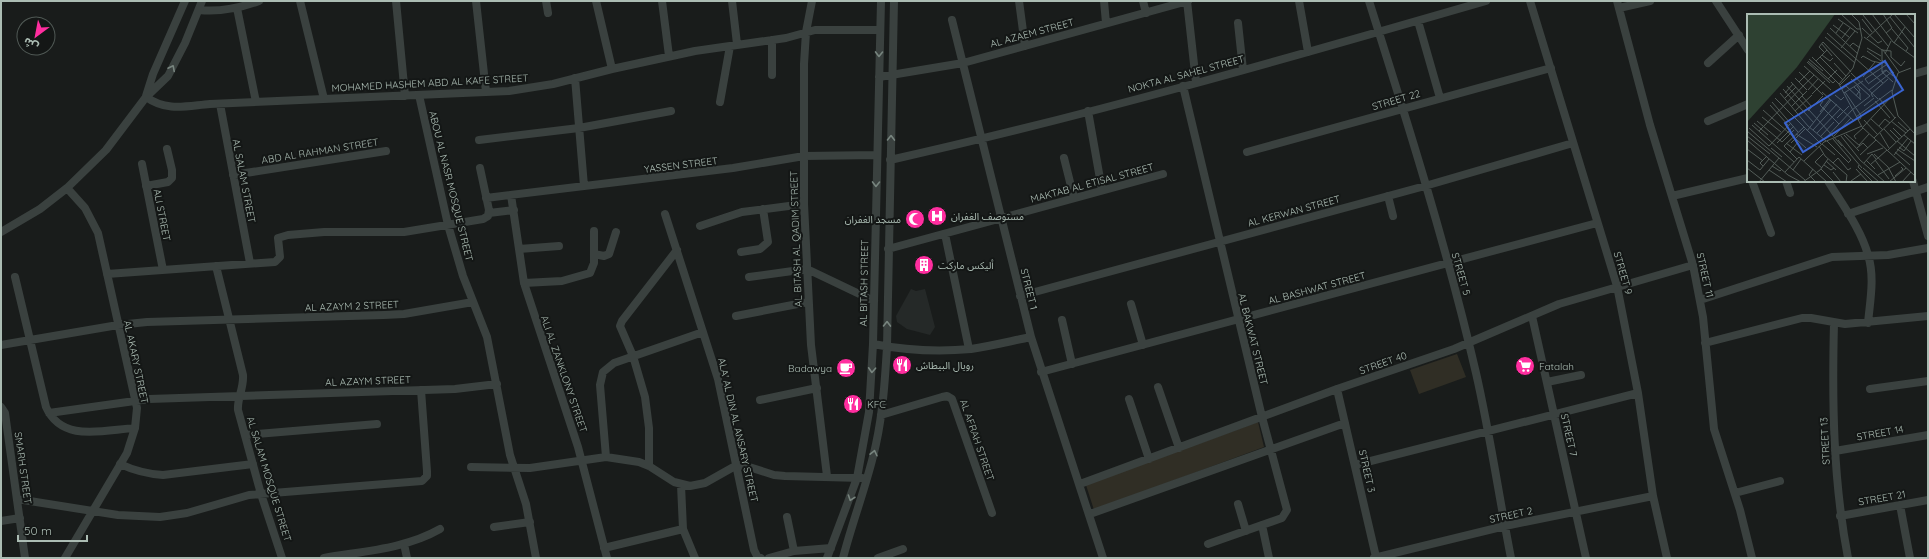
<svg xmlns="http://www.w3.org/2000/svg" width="1929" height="559" font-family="Quicksand,'Noto Sans Arabic',sans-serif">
<rect width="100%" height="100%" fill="#191c1b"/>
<path fill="#252928" d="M911 289 916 291 925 289 935 327 930 335 907 329 897 322 896 316Z"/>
<path fill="#302e25" d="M1457 354 1466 377 1419 394 1410 370Z
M1258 422 1264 447 1094 510 1086 485Z"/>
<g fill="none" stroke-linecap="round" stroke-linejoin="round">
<path stroke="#3a413f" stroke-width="8" d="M300 1 324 99
M396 1 405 96
M476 1 486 92
M546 1 548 13
M596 1 612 69
M662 1 669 56
M732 1 737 44
M812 1 806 32 804 64V204L811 345 827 476
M1019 1 1025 46
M1104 1 1106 23
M1143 1 1146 13
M1187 1 1196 82
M1299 1 1308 52
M1369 1C1408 124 1447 248 1476 373 1490 434 1499 497 1511 558
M1530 1 1617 286 1638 393 1653 496 1667 558
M1617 1 1650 125 1693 265 1703 317 1714 429 1740 510 1752 558
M1716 1 1748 50
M237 8 256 102
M1619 8 1650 1
M199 10C219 12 240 8 259 1
M952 20 1031 337 1103 558
M1418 21 1440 98
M1238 23 1243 70
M772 40V75
M1708 63 1739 35
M1914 74 1928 70
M879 77 963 63 1188 1
M575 78 584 186
M1183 86 1262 417 1287 510 1282 518 1208 544
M419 95 448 225 463 276 487 337 510 455 526 504 536 558
M146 96 153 74 185 1
M146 97C167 112 186 106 210 104L509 91 553 84 612 69 695 51 786 38 815 30H880
M720 102 730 46
M220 104 250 263
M1088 111 1102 190
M1708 121 1748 104
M1914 132 1928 127
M479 140 579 128 671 111
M1247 152 1551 68
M1064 158 1074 198
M890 160C1091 115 1289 58 1486 1
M142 164 163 270
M233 175 386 151
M1752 181 1771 233
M1786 181 1790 193
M1828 181C1842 204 1861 229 1868 255 1875 277 1870 301 1868 323
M1913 181 1928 236
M146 186 168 182 172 178V170L167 149
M511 195 524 283 578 447 607 558
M1388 196 1393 216
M1672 196 1748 178
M486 198 733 168 804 156 877 155
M489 213 514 210
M665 214 718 379 754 550 757 556 761 558
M1848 214 1928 187
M700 226 742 212 804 204
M1 232 40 209 67 188 106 150 146 97 168 76 185 43 202 1
M945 234 969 349
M519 249 559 246
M888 249 1163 174
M741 252 760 249 768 242 763 209
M594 254 604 256 609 254 616 232
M216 266 243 375C244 388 237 398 238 410L261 494 282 558
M107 274 275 262 280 257 278 238 288 235 324 232H404L483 219 488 216 489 210 480 168
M15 277 46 407C62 443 103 430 135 428
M749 277 807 269 874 301
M524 283 562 281 590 273 594 263V231
M1020 296 1425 186 1573 143
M1700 300 1832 257 1888 255 1928 248
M1131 304 1143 345
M736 316 808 302
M1532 316 1586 558
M1062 320 1072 364
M1834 323C1832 402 1833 480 1848 558
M1705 343 1802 318H1811L1845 324 1928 316
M873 344C904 350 939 352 971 349 991 346 1011 341 1031 337
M1 345 118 325 147 322 384 315 404 314 473 302
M1041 372 1597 223
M1547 382 1581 375
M1158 387 1179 448
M1337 389 1376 557
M1870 389 1928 381
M1129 399 1149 459
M760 400 817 388
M1 407 5 413 25 558
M49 413 149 399 455 389 497 384
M881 415 942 397 947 396 952 399 992 513
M245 435 377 424
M1835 451 1928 435
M606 457 600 385 603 372 614 363 703 332
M120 464C135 471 147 474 163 475L253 464
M1355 465 1638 393
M649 466V428L645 397 633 356 620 326 622 321 677 250
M471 467 530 468 606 457 639 462 649 466 674 482 690 486 705 483 737 465 746 466 774 475 785 476 862 478
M1080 484 1337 389 1454 349 1559 304 1693 265
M681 485 683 529 695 558
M1735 493 1780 481
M17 499 118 515 160 517 187 513 249 495 422 481 427 476V471L421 390
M1238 504 1246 531
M1900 505 1910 558
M1090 514 1345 423
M1840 516 1928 500
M787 517 794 551
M1 521 20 518
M1262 525 1269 558
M494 527 530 522
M404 544 407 558
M604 548 683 529
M65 558 127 453 135 428 137 408 98 233 85 208 67 188
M324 558C363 551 405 549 440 529
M769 558 794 551 831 548
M827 558 857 478 869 412 873 344 881 1
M843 558C853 519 868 482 876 444 883 412 885 379 887 347L894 1
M878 558 903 549
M1374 558 1505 526 1653 496"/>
</g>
<defs><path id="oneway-chevron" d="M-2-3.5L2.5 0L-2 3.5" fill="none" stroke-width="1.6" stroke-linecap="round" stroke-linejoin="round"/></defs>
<g stroke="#78857f">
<use href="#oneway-chevron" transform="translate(879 54) rotate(91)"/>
<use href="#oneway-chevron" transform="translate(172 68) rotate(-63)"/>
<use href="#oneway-chevron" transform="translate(891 138) rotate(-89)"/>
<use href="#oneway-chevron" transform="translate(876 184) rotate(91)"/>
<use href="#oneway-chevron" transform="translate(887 324) rotate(-89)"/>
<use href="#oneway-chevron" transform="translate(872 370) rotate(93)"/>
<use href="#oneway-chevron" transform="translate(874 453) rotate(-77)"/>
<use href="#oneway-chevron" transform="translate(851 498) rotate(109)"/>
</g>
<defs>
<g id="hospital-disc" transform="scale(1)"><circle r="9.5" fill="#ff2e9f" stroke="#141716"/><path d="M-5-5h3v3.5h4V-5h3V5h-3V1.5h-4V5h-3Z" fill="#fff"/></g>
<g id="mosque-disc" transform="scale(1)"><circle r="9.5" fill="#ff2e9f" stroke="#141716"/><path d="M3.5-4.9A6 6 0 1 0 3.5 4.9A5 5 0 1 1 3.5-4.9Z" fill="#fff"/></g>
<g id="building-disc" transform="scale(1)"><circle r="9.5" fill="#ff2e9f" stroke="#141716"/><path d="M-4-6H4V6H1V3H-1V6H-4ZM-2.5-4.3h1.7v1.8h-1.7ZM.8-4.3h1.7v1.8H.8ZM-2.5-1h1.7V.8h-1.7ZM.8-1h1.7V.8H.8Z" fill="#fff"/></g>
<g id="restaurant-disc" transform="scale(1)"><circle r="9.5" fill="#ff2e9f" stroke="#141716"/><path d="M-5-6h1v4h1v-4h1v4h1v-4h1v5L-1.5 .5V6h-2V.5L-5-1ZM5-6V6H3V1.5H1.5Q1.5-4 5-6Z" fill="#fff"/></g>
<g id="supermarket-disc" transform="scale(1)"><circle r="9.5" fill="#ff2e9f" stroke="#141716"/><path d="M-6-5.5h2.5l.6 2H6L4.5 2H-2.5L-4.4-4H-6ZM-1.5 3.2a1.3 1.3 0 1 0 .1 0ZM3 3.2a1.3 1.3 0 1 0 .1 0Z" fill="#fff"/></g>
<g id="cafe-disc" transform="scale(1)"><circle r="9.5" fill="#ff2e9f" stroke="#141716"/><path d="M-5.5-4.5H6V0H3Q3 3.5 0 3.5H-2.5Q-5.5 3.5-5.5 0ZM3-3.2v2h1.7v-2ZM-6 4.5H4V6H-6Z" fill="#fff"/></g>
</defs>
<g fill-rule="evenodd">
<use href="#hospital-disc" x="937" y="216"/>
<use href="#mosque-disc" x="915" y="219"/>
<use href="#building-disc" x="924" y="265"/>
<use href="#restaurant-disc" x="902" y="365"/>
<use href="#supermarket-disc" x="1525" y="366"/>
<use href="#cafe-disc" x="846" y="368"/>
<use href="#restaurant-disc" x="853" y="404"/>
</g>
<g text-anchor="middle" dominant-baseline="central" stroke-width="4" stroke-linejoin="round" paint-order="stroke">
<g font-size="10" fill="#abbcb3" stroke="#141716">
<text transform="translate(1032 33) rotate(-15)">AL AZAEM STREET</text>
<text transform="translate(1186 74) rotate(-15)">NOKTA AL SAHEL STREET</text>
<text transform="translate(430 83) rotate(-3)">MOHAMED HASHEM ABD AL KAFE STREET</text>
<text transform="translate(1396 100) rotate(-16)">STREET 22</text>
<text transform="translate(320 151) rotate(-9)">ABD AL RAHMAN STREET</text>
<text transform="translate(681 165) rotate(-7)">YASSEN STREET</text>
<text transform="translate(244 181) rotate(79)">AL SALAM STREET</text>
<text transform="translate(1092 183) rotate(-15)">MAKTAB AL ETISAL STREET</text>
<text transform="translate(451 186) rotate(76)">ABOU AL NASR MOSQUE STREET</text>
<text transform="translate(1294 211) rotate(-15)">AL KERWAN STREET</text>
<text transform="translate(162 215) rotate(79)">ALI STREET</text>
<text transform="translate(796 239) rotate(-92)">AL BITASH AL QADIM STREET</text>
<text transform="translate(1623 273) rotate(74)">STREET 9</text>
<text transform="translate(1461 274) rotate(74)">STREET 5</text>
<text transform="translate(1705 275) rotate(77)">STREET 11</text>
<text transform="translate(864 283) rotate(-89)">AL BITASH STREET</text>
<text transform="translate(1317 288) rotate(-15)">AL BASHWAT STREET</text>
<text transform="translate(1029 289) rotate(76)">STREET 1</text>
<text transform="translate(352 306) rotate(-2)">AL AZAYM 2 STREET</text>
<text transform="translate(1253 339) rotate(76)">AL BAKWAT STREET</text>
<text transform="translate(136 362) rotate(78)">AL AKARY STREET</text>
<text transform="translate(1383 363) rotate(-19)">STREET 40</text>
<text transform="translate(564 374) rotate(71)">ALI AL ZANKLONY STREET</text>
<text transform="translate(368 381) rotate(-2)">AL AZAYM STREET</text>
<text transform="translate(738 430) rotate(77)">ALA' AL DIN AL ANSARY STREET</text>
<text transform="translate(1880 433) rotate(-10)">STREET 14</text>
<text transform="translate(1569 435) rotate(77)">STREET 7</text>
<text transform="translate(977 440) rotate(71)">AL AFRAH STREET</text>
<text transform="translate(1825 441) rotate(-93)">STREET 13</text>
<text transform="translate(23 468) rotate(82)">SMARH STREET</text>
<text transform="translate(1367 471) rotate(77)">STREET 3</text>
<text transform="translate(269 479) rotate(73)">AL SALAM MOSQUE STREET</text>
<text transform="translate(1882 498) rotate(-10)">STREET 21</text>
<text transform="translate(1511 515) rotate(-12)">STREET 2</text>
</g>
<g font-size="10" fill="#abbcb3" stroke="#141716" text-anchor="start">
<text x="951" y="216">مستوصف الغفران</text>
<text x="901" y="219" text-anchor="end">مسجد الغفران</text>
<text x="938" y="265">أليكس ماركت</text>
<text x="916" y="365">رويال البيطاش</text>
<text x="1539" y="366">Fatalah</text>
<text x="832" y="368" text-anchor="end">Badawya</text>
<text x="867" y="404">KFC</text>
</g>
</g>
<g transform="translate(1747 14)">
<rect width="168" height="168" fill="#191c1b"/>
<path d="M0 0H88L50 53 0 108Z" fill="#2e4132"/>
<path fill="none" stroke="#535c58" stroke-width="1" d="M94 0 110 15H114M125 0 146 28 168 44M136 0 145 14 139 19M147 0 168 24M159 0 168 10M116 1 141 32M143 3 168 34M91 5 111 19M115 5 125 18M86 11 102 23M83 14 111 40M115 14 131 29 135 27M145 15 161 34 159 37M80 19 136 69M89 19 96 9M78 23 108 49M117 23 135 36 144 37V43L154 52 158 47M95 24 103 14M120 24 146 0M147 29 158 13M75 30 85 42M103 32 106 29 113 34M94 34 108 17M120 34 134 42M135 35V58L146 68M136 36 152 58M120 37 134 47M77 38 72 33 76 28 104 58M138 40 144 27M75 41 83 47 86 44M65 43 92 70 115 113 168 162M73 43 96 66M114 44 116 42 125 47 134 49M62 45 76 57M135 46 147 59M61 47 86 69 89 66M69 47 80 36M60 48 83 69M87 49 99 62M57 52 84 76M164 54 151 59 145 78 151 102 168 120M52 58 76 81M135 58 139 56 146 62M104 59 131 85M116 63 128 48M48 64 60 76M81 65 90 56M104 65 123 82M44 68 56 81M52 68 63 57M121 69 118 65 139 51M92 70 106 54 115 24 112 8 104 0M121 70 140 56M93 71 103 61M40 72 95 132M107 73 113 79V85M36 75 67 109M95 75 99 72 114 86M61 76 71 65M122 76 146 57M75 78 106 106M98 78 113 100 114 104 111 106M33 79 61 112 79 127M38 79 46 70M97 79 116 67M65 80 78 67M88 81 94 86 97 83M55 82 65 93M109 82 113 76 110 72M126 83 124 80 141 65M28 84 74 130M38 84 49 73M132 84 148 104M76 87 73 91 92 110M128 87 143 104M25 88 51 118M23 91 41 111M117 92 127 84M44 93 60 77M16 96 59 134M105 96 123 82M48 97 65 81M61 97 76 82M73 98 83 85M15 103 34 118M109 103 145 76M90 104 102 92M124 105 136 116M117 106 131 121M10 107 35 128 47 116M144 107 159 119M151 108 161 117M7 109 21 121M5 111 47 148M132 112 138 105 143 109M2 114 22 132 44 109M115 114 145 82M146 114 155 123M137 115 149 128M66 116 90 90M143 116 152 125M0 117 58 166M12 117 67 61M60 117 84 86M70 119 94 94M133 119 142 134M49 120 70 133M99 120 113 132M97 121 112 137M157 121 168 130M0 122 23 140M74 122 87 108M87 122 104 104M94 122 113 146 138 168M127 124 149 103M86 125 104 146 102 148M109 125 107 122 116 114M0 126 41 161 54 168M77 126 105 96M91 126 115 154M80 127 102 149M150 127 168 142M30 129 47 112M39 129 55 141M44 129 58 115M75 130 88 141M112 131 122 120M72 132 78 142 100 161 99 168M152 133 157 137 164 127M24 134 35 143M110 134 116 129 121 134M0 135 16 147M150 135 168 147M141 136 163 115M43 138 51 128M148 138 163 151M120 140 136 134M127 140 141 153 149 168M113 141 129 126M147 141 161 124M50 145 37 132 57 113M0 146 13 156 22 145M119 146 128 155M128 146 142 165M57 147 77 128 115 112M79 147 89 156M86 149 91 144 101 156 104 154M117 149 125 140 129 145M77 151 84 156 87 154M112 151 111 153 126 168M123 151 140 136M16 152 13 149 20 142M25 152 33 157 35 155M0 154 18 168M75 154 68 148 76 140M116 154 132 168M66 155 62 161 68 167M74 155 87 168M109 155 121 168M22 156 40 168M46 156 54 145M38 158 52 143 80 168M86 158 94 168M131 161 153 148M148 162 156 155 154 153M104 167 114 160M12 168 32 144M56 168 73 156 81 145M142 168 159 154M155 168 164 158"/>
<path fill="#3964d1" fill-opacity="0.15" stroke="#3964d1" stroke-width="2" d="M138 47 156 76 56 138 38 109Z"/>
<rect width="168" height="168" fill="none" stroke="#abbcb3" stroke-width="2"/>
</g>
<rect width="1929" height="559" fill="none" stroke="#abbcb3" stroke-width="4"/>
<g transform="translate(36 36) rotate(212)"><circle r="19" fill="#141716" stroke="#505955"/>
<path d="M0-3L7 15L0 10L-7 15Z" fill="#ff2e9f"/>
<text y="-6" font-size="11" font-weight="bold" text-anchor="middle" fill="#abbcb3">ش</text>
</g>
<path d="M18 535v6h69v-6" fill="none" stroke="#abbcb3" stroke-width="2"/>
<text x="24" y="535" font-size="12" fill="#abbcb3" stroke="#141716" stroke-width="3" paint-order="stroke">50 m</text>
</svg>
